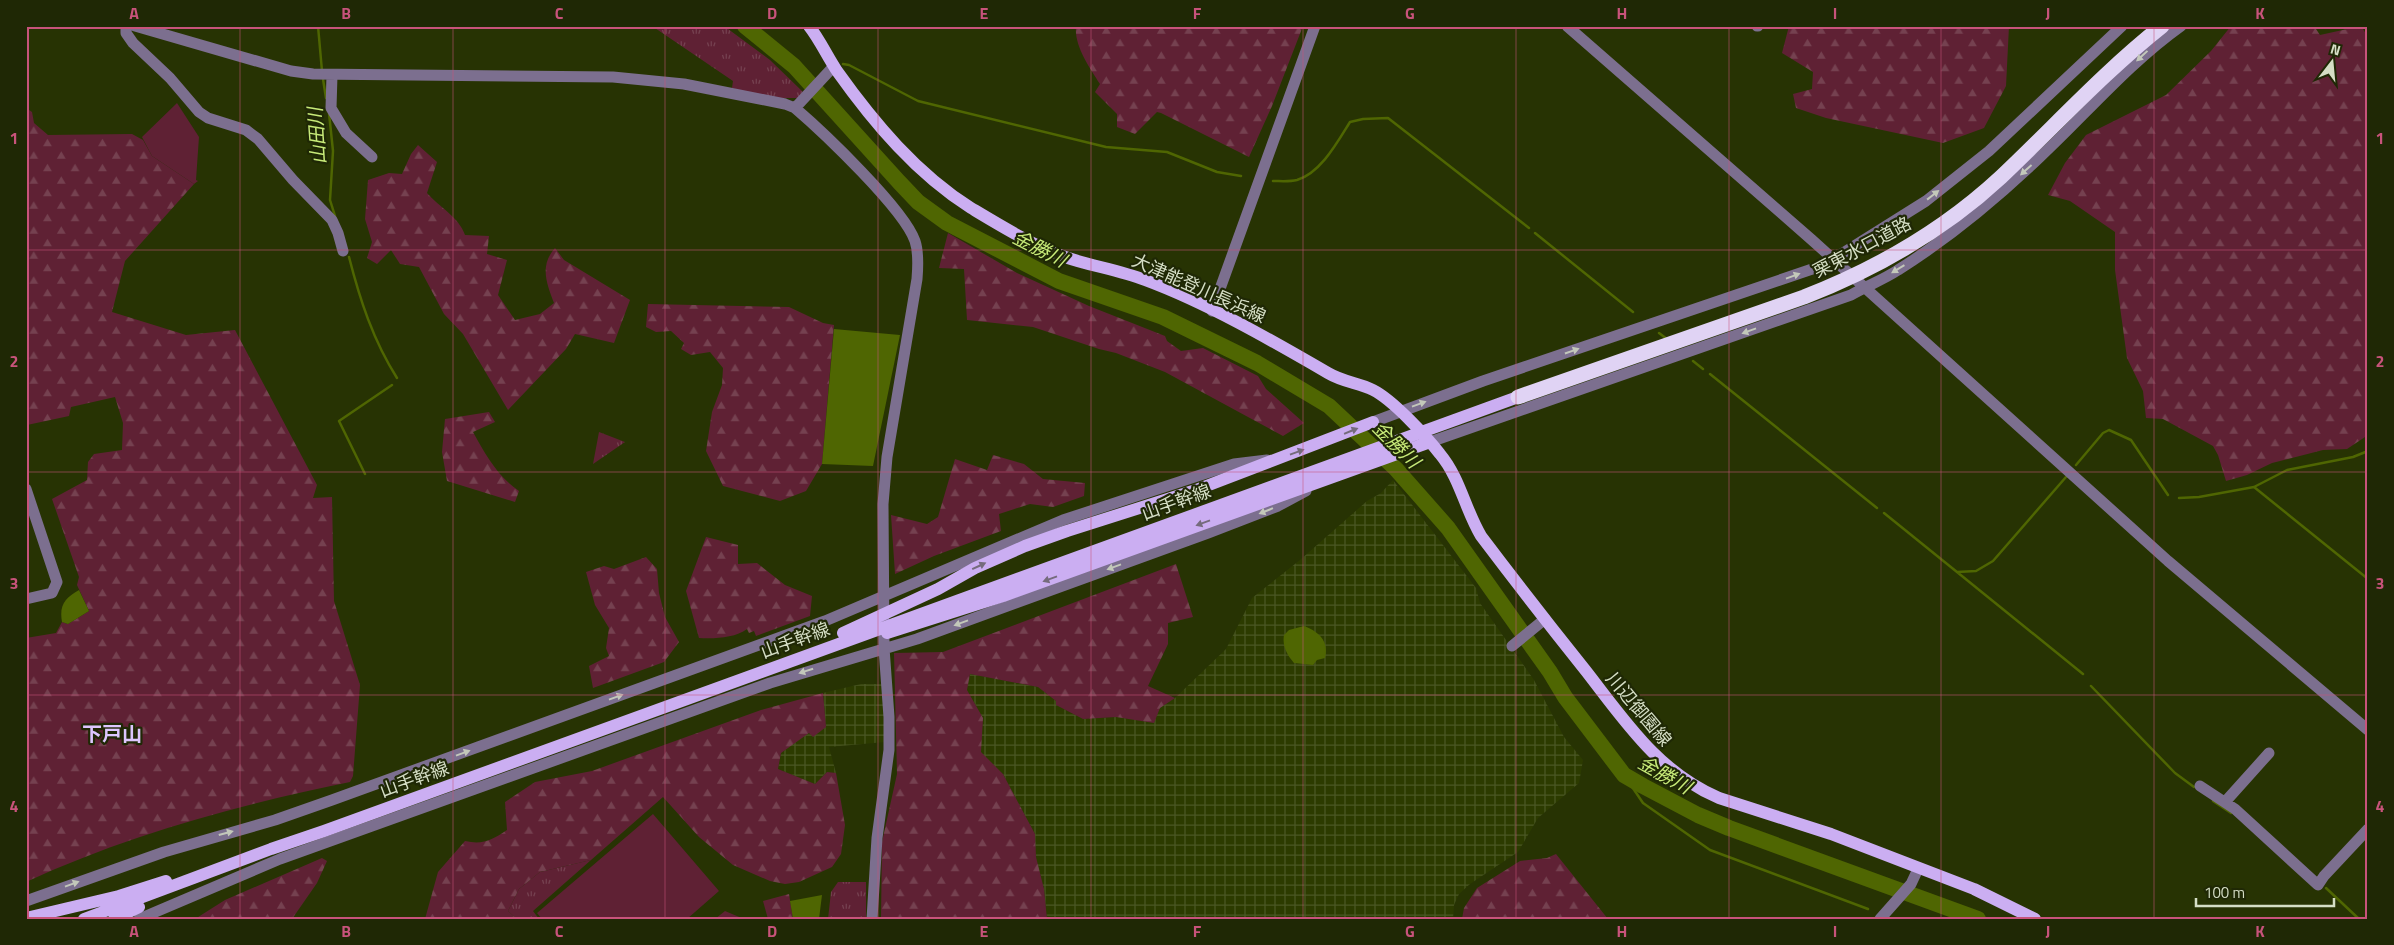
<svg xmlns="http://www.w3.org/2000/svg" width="2394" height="945" font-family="'Titillium Web','Noto Sans JP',sans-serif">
<defs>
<pattern id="industrial-grid" width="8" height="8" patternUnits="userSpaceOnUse" patternTransform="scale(1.25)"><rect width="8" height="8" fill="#2c3b00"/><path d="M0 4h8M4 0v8" fill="none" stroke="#4a5724"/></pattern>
<pattern id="grass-tufts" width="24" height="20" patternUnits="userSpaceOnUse" patternTransform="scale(1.25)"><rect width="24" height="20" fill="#5f2134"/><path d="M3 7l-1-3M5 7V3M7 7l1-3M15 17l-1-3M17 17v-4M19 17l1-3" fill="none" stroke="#754150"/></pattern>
<pattern id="forest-firs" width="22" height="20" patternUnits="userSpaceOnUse" patternTransform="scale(1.25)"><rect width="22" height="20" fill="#5f2134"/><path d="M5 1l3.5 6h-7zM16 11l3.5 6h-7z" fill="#754150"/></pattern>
</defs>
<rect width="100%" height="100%" fill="#273303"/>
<path fill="url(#industrial-grid)" d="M1393 480 1476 588 1480 603 1534 680 1564 737 1583 760 1579 783 1538 818 1518 852 1470 884 1459 894 1454 905 1453 919H1047L1044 889 1036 857 1035 834 1003 774 980 752 983 718 967 690 970 674 1038 687 1056 701V705L1083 719 1116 717 1154 722 1160 708 1175 698 1226 649 1252 598 1300 560 1367 501 1381 493Z
M861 684H883L885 742 829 747 836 773 827 772 815 784 778 769 781 753 809 732 826 727 823 693Z"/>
<path fill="url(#grass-tufts)" d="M652 26H724L770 60 803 92 798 98H767L732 88 733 81Z
M599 432 625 442 593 464Z
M591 860 533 911 539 919H517L508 911 519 889 540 872Z
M838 882H866V919H828L831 892Z"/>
<path fill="url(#forest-firs)" d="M1076 26H1303L1272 106 1249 157 1161 113 1157 112 1135 134 1117 127V114L1095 92 1100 84C1090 68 1074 46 1076 26Z
M1789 26H2009L2006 86 1984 128 1943 143 1826 118 1796 108 1793 94 1812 89 1813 72 1782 53Z
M2231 26H2314L2320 35 2361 26 2368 37V435L2347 449 2323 450 2272 463 2247 475 2226 481 2218 455 2213 446 2163 419 2146 418 2143 391 2127 358 2115 270V232L2070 201 2048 195 2065 163 2086 135 2166 95 2211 51Z
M26 108 32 112 34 123 48 135 132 134 143 140 152 156 194 184 125 261 112 312 186 335 235 330 317 485 313 498 332 497 334 601 360 685 353 776 350 782C241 804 127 835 26 882V638L56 633 62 622 68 624 89 611 77 585 79 577 52 499 87 480 88 462 94 454 122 450 123 423 115 397 71 407 69 416 27 425Z
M418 145 437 162 427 193C439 207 459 217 465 235L489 236 487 254 507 260 498 295 515 320 540 314 554 303C547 284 539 266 555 248L564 260 630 300 614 343 575 334 566 349 508 410 463 334 444 314 419 267 400 264 391 250 377 264 367 258 372 242 365 219 368 180 389 173 402 174 411 154Z
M948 233 1017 273 1089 306 1165 336 1167 341 1181 351 1203 348 1258 376 1266 389 1304 423 1283 436 1165 372 1116 353 1099 349 1033 327 967 320 964 269 939 268Z
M648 304 789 307 823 323 834 325 822 464 806 491 780 501 723 486 706 451 712 412 722 385 723 368 710 352 691 355 681 349 684 343 671 331 656 332 646 327Z
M489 412 495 422 473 432C485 454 498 477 519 491L515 502 447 481 442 452 445 419Z
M993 455 1024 464 1043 479 1085 483 1084 496 1053 507 1030 504 999 514 1001 531 934 556 895 574 891 515 927 524 938 517 955 459 987 470Z
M706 537 738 545V564L757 563 785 585 812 596 810 616 756 636 754 631 749 633 747 629C735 638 714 639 699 638L686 591Z
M646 557 657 569 659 593 665 617 679 642 664 662 593 688 589 666 609 656 606 648 609 628 595 605 586 572 604 566 614 569Z
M1176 564 1193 617 1168 623V644L1148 686 1175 698 1160 708 1154 723 1116 717 1083 719 1056 705V701L1038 687 970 674 967 690 983 718 981 752 1003 774 1035 834 1036 857 1044 889 1047 919H881L882 842 897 774 894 653 943 652Z
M823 693 826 727 813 737 809 733 781 753 778 769 815 784 827 772 836 773 845 825 841 854 832 867 799 882 785 884 770 881 733 865 699 837 663 797 591 860 540 872 519 889 508 911 517 919H425L438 872 465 841C483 845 492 840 507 830L505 802 535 782 592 771 761 710Z
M1556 854 1608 919H1462L1464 908 1477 888 1520 861 1547 858Z
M322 858 327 861 317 883 292 919H195L225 900Z
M789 894 793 919H768L763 901Z"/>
<path fill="#5f2134" d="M177 103 199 137 196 180 198 181 194 184 152 156 142 137Z
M653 814 719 891 687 919H542L537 913Z
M725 911 744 919H715Z"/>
<path fill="#4f6602" d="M834 329 900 335 873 466 822 464Z
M79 590 89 611 68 624 62 622C59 605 65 598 79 590Z
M1304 626C1320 632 1329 642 1325 658L1317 660 1313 665 1294 663C1287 655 1282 646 1284 635L1289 630Z
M822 895 819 919H793L790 901Z"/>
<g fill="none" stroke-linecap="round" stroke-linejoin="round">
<path stroke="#4f6602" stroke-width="2.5" d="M318 26 322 71
M843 64 849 65 918 101 1106 147 1167 152 1217 172 1241 176
M323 79 326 98
M329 113 333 151 330 200 335 216
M1273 181C1280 181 1289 182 1297 180 1321 173 1338 141 1350 122L1363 119 1388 118 1529 228
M1535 233 1633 312
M349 257C360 300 373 340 397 378
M1659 333 1667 339
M1693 361 1703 369
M1710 374 1877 508
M2076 465 2103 433 2109 430 2131 440 2168 495
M365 474 339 421 392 385
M2254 487 2368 579
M2179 498 2199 497 2254 487 2287 470 2353 457 2368 451
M1884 513 1957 572 1976 571 1993 561 2066 477
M1957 572 2083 674
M2091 686 2175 773 2194 787
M1624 775 1643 803 1710 850 1868 909
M2213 801 2231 813
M2326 888 2359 919"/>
<path stroke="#4f6602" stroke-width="16" d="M745 26 794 66 899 182 918 202 947 223 1059 281 1163 317 1257 363 1329 406 1396 469 1448 528 1550 672 1565 697 1624 775 1643 786 1698 815 1729 828 1978 919"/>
<path stroke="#7c6f8f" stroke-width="11" d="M126 26V33L133 43 170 78 199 112 208 118 246 130 258 139 293 180 332 220 338 233 343 251
M135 26 291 71 313 74 613 77 684 84 785 104 795 108 834 66
M1567 26 1812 240 2168 561 2368 730
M1757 26H1758
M332 75 331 108 346 133 372 157
M795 108C823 132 904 209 915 241 919 253 918 267 917 279L887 457 883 504 884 648 889 717V750L877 838 872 919
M1212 311 1315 26
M1373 422 1483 381 1824 265 1926 201 1989 151 2122 26
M1430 442 1851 295C1866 286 1883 280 1898 270 1949 238 1996 199 2040 157 2087 113 2128 64 2181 26
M26 489 57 582 52 593 26 599
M1512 646 1545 619
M2200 786 2235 809 2318 885 2324 876 2368 829
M2225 802 2269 753
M26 901 164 852 275 820 332 800 825 621 1063 520 1234 464 1267 460
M139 919 280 859 770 683 917 639 1208 533 1278 506 1306 491
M1880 919 1911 884 1918 869"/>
<path stroke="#cbaef2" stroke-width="12" d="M809 26C820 40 827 56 837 71 874 123 917 174 971 208 1001 226 1032 245 1065 257 1091 266 1119 270 1145 280 1207 303 1271 340 1328 373 1343 382 1359 383 1373 390 1393 400 1426 436 1440 454 1460 478 1465 509 1481 536 1515 581 1550 626 1586 671 1625 721 1658 772 1719 798L1831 834 1974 889 2035 919
M843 633 938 589 975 568 1025 546 1067 531 1196 490 1373 422
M887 633 1003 596 1430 442
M26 918 119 896 166 881
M84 919 271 849 324 831 1518 397
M114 919 139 907"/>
<path stroke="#e0d3f4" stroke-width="15" d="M1518 397 1804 297C1876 269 1944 230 2001 177 2055 126 2104 72 2162 26"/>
</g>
<defs><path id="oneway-solid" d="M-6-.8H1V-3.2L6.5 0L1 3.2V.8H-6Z" transform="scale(1.25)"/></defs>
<g fill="#c3c8ba">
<use href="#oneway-solid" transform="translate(2142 56) rotate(137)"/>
<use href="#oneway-solid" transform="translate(2026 170) rotate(138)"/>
<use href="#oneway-solid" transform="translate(1933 195) rotate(-38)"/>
<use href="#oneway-solid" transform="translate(1898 269) rotate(149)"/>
<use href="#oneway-solid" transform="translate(1793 276) rotate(-20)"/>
<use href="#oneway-solid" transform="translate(1749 331) rotate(160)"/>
<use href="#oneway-solid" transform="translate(1572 351) rotate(-19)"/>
<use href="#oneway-solid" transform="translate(1419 404) rotate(-20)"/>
<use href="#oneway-solid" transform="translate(1266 511) rotate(158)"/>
<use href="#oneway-solid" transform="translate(1114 567) rotate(160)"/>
<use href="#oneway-solid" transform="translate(961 623) rotate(160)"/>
<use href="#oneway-solid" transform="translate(806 671) rotate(162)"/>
<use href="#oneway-solid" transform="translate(616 697) rotate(-20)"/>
<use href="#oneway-solid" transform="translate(463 753) rotate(-20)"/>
<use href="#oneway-solid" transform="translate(226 833) rotate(-15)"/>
<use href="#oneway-solid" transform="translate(72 884) rotate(-20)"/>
</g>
<g fill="#756b7c">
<use href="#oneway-solid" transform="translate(1351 431) rotate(-22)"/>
<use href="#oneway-solid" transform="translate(1297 452) rotate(-20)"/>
<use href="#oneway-solid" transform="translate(1203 523) rotate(160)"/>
<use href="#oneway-solid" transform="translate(979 566) rotate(-25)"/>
<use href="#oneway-solid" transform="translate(1050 579) rotate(160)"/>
</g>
<path fill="none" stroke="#c8537b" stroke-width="1" stroke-opacity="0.55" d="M240 26V919M453 26V919M665 26V919M878 26V919M1091 26V919M1303 26V919M1516 26V919M1729 26V919M1941 26V919M2154 26V919M26 250H2368M26 472H2368M26 695H2368"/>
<g text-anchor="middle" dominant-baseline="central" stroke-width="4.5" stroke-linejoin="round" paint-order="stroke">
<g font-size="18" fill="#d5dec5" stroke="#1f2805">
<text transform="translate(1862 247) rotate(-28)">栗東水口道路</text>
<text transform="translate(1199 288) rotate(24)">大津能登川長浜線</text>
<text transform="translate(1176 502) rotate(-20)">山手幹線</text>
<text transform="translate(795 640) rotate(-20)">山手幹線</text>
<text transform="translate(1639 709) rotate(50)">川辺御園線</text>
<text transform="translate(414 779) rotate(-20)">山手幹線</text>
</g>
<g font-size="19" font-style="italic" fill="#c8eb79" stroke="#1f2805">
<text transform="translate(316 136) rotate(-94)">山田川</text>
<text transform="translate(1040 248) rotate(27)">金勝川</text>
<text transform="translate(1397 444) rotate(45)">金勝川</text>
<text transform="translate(1665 774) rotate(29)">金勝川</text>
</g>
<g font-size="20" font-weight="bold" fill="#ddc6fe" stroke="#1f2805">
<text x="112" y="733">下戸山</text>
</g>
</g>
<rect width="2394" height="945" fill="none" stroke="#1f2805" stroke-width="55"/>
<g transform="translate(2332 62) rotate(16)" stroke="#1f2805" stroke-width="4" paint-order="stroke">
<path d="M0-4L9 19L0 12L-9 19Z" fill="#d5dec5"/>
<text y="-8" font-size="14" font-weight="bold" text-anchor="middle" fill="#d5dec5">N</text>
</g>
<path d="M2196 898v8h138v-8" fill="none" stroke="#d5dec5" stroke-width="2.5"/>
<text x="2204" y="898" font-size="15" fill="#d5dec5" stroke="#1f2805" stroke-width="4" paint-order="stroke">100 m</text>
<rect x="28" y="28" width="2338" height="890" fill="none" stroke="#c8537b" stroke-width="2"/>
<g font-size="16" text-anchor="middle" font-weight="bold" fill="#c8537b">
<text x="134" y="19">A</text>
<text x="346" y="19">B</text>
<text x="559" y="19">C</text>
<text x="772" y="19">D</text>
<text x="984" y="19">E</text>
<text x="1197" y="19">F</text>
<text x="1410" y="19">G</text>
<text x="1622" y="19">H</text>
<text x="1835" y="19">I</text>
<text x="2048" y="19">J</text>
<text x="2260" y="19">K</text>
<text x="14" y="144">1</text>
<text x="2380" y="144">1</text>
<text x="14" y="367">2</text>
<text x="2380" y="367">2</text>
<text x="14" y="589">3</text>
<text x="2380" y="589">3</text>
<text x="14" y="812">4</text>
<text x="2380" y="812">4</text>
<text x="134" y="937">A</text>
<text x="346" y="937">B</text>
<text x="559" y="937">C</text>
<text x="772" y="937">D</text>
<text x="984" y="937">E</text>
<text x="1197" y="937">F</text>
<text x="1410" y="937">G</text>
<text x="1622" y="937">H</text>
<text x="1835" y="937">I</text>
<text x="2048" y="937">J</text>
<text x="2260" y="937">K</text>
</g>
</svg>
